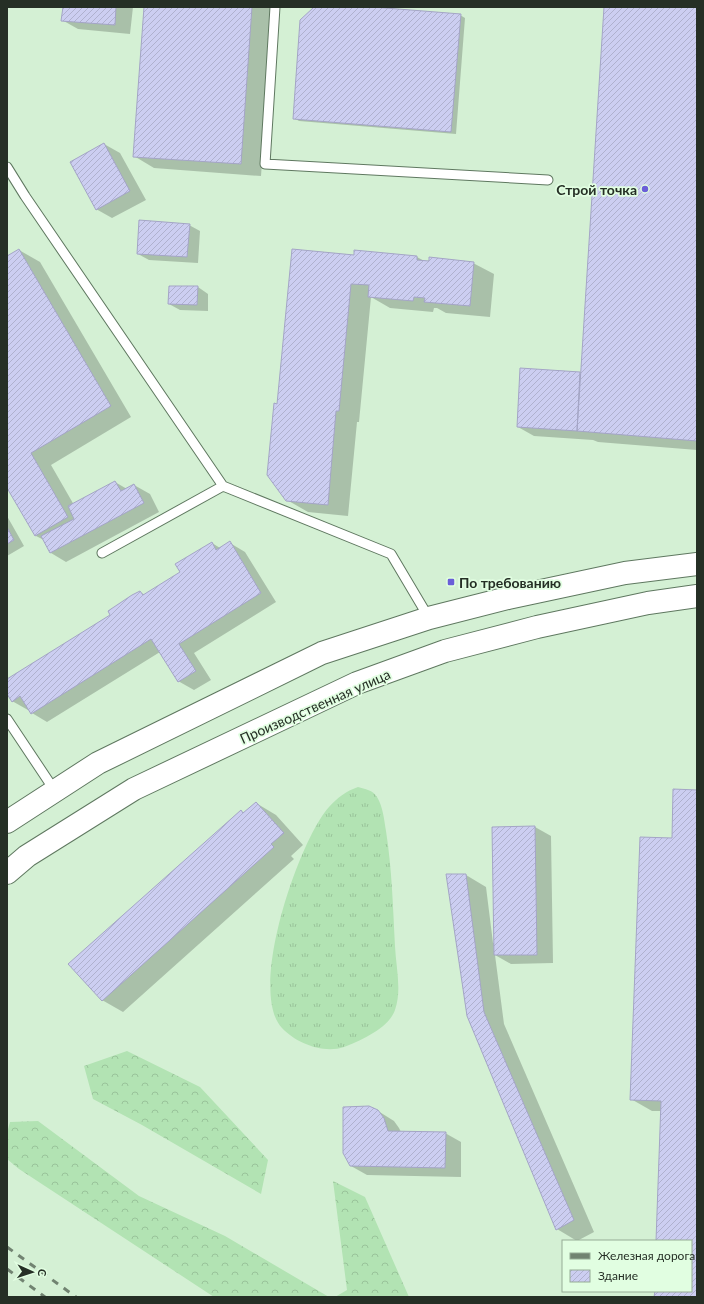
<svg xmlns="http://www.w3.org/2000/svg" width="704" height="1304" font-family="Lato,sans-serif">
<defs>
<pattern id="grass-tufts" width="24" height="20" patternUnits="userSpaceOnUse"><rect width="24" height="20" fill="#b2e3b3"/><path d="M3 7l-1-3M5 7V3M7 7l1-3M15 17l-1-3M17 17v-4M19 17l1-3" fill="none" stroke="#99c39a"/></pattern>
<pattern id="forest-crowns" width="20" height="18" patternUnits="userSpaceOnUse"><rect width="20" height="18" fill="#b2e3b3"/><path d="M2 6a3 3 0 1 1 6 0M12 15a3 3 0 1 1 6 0" fill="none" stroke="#99c39a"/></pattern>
<pattern id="building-hatch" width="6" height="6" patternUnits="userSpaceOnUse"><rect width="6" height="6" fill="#cccef1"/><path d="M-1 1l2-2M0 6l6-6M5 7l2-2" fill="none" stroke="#afb1ce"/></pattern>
</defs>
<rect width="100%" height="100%" fill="#d4f0d4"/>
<path fill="url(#grass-tufts)" d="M358 787C365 789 373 790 377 797 383 807 384 819 386 831 392 869 393 908 395 946 396 968 402 990 395 1010 389 1028 360 1041 344 1047 323 1054 296 1043 282 1028 247 991 299 840 329 807 337 798 346 791 358 787Z"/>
<path fill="url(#forest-crowns)" d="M127 1051 200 1087 268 1160 261 1194 142 1125 93 1099 84 1066Z
M38 1121 139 1196 225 1236 329 1297H214L19 1169 7 1159V1133L10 1122Z
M333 1181 365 1197 409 1297H335L347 1290Z"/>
<path fill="#0003" d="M64 7H133L130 34 78 29 62 20Z
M145 7H267L273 10 261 176 154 168 134 156Z
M316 7H360L460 15 465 18 456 134 299 121 294 118Z
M605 7H697V450L598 442 593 440 534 436 518 427 580 372 581 374Z
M104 144 120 153 146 200 112 218 96 209Z
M189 225 200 231 198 263 149 260 138 254Z
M19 250 40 262 131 417 51 465 74 505 115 482 127 489 134 485 150 494 159 512 66 562 51 553 44 540 36 536 7 486V257Z
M355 251 417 257 426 262 473 263 494 274 490 317 446 313 437 308H434L433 312 390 308 371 297 359 422H357L348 516 308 512 287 500 278 405 355 256Z
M198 287 208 294V311L180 310 169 304Z
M7 516 24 546 7 556Z
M212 543 220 548 230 543 245 552 276 602 194 653 211 680 194 690 178 681 160 652 47 722 32 713 29 709 28 710 12 701 7 692V680L111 616 140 592 145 595 181 573Z
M697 791V1297H655L656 1291H691V1241H657L662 1111H652L631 1099 673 839Z
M256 803 276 815 303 845 291 856 294 859 123 1012 102 1000 241 811 244 813Z
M535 827 551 836 553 963 511 964 495 955 504 1024 594 1232 577 1241 557 1229 467 1015 466 875 486 887 493 943H495Z
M378 1111 394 1121 399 1128 401 1132 445 1133 461 1142V1177L367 1175 351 1166Z"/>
<path fill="url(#building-hatch)" stroke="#a4a5c6" d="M63 7H116L115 25 61 21Z
M144 7H252L241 164 133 157Z
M314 7H373L461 14 451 132 293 119 300 20Z
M604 7H697V441L577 431Z
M104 143 130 191 96 210 70 162Z
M139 220 190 224 187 257 137 254Z
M19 249 111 406 31 453 68 517 35 536 7 488V256Z
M292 249 354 255V250L417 256V260L429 261V257L474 262 470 306 424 302 425 298 414 297 413 301 368 297 369 285 351 284 339 411H336L328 505 286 501 267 475 274 403 277 404Z
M169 286H198L197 305 168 304Z
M520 368 580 372 577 431 517 427Z
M115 481 121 491 134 484 144 503 50 553 41 536 74 519 68 506Z
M7 527 14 540 7 544Z
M230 541 261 593 179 644 196 671 178 682 151 639 31 714 20 696 12 702 7 694V679L110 615 108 611 132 595 140 591 143 595 180 572 175 564 212 542 216 550Z
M673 789 697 790V1297H654L655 1291H691V1241H656L661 1101 630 1100 640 837 672 838Z
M256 802 284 833 271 844 274 847 102 1001 68 964 241 810 243 813Z
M535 826 537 955H494L492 827Z
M446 874H466L484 1012 574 1220 556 1230 467 1016Z
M369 1106 378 1110 384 1118 388 1131 446 1132 445 1168 350 1166 343 1153V1107Z"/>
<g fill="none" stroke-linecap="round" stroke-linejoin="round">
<g stroke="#5f7860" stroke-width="11">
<path id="lane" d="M275 7 265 164 548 180
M7 167 25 196 223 486 391 554 429 618
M102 553 223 486
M7 719 55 791"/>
</g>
<g stroke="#5f7860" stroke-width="24">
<path id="highway" d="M7 822 98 763 322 653 429 618 508 598 625 573 697 564
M7 873 27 856 134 789 357 683 445 651 537 627 648 603 697 596"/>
</g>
<use href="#lane" stroke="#fff" stroke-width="9"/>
<use href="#highway" stroke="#fff" stroke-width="22"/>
<path stroke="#718371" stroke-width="3" stroke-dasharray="7 7" stroke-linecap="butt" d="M7 1247 76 1297
M7 1269 45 1297"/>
</g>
<g fill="#6a5ed8" stroke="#e1fee1" stroke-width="1.5">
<circle cx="645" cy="189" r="4"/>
<rect x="447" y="578" width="8" height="8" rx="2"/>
</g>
<g text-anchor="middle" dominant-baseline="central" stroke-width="3.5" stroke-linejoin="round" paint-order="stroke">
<g font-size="14" font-weight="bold" fill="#252f25" stroke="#e1fee1" text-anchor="end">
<text x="637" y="189">Строй точка</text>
<text x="459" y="582" text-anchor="start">По требованию</text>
</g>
<g font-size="14" fill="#252f25" stroke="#e1fee1">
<text transform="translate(315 706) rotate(-24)">Производственная улица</text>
</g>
</g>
<rect width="704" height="1304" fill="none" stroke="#252f25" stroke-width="16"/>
<rect x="562" y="1240" width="130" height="52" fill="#e1fee1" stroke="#96ab96"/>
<rect x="570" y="1253" width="20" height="6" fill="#718371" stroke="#96ab96"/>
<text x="598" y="1260" font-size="12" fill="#252f25">Железная дорога</text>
<rect x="570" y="1270" width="20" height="12" fill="url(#building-hatch)" stroke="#96ab96"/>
<text x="598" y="1280" font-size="12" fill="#252f25">Здание</text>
<g transform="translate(32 1272) rotate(93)" stroke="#e1fee1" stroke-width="3" paint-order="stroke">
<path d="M0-3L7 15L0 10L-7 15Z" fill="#252f25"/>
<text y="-6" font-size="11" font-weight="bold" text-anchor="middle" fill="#252f25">С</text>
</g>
</svg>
